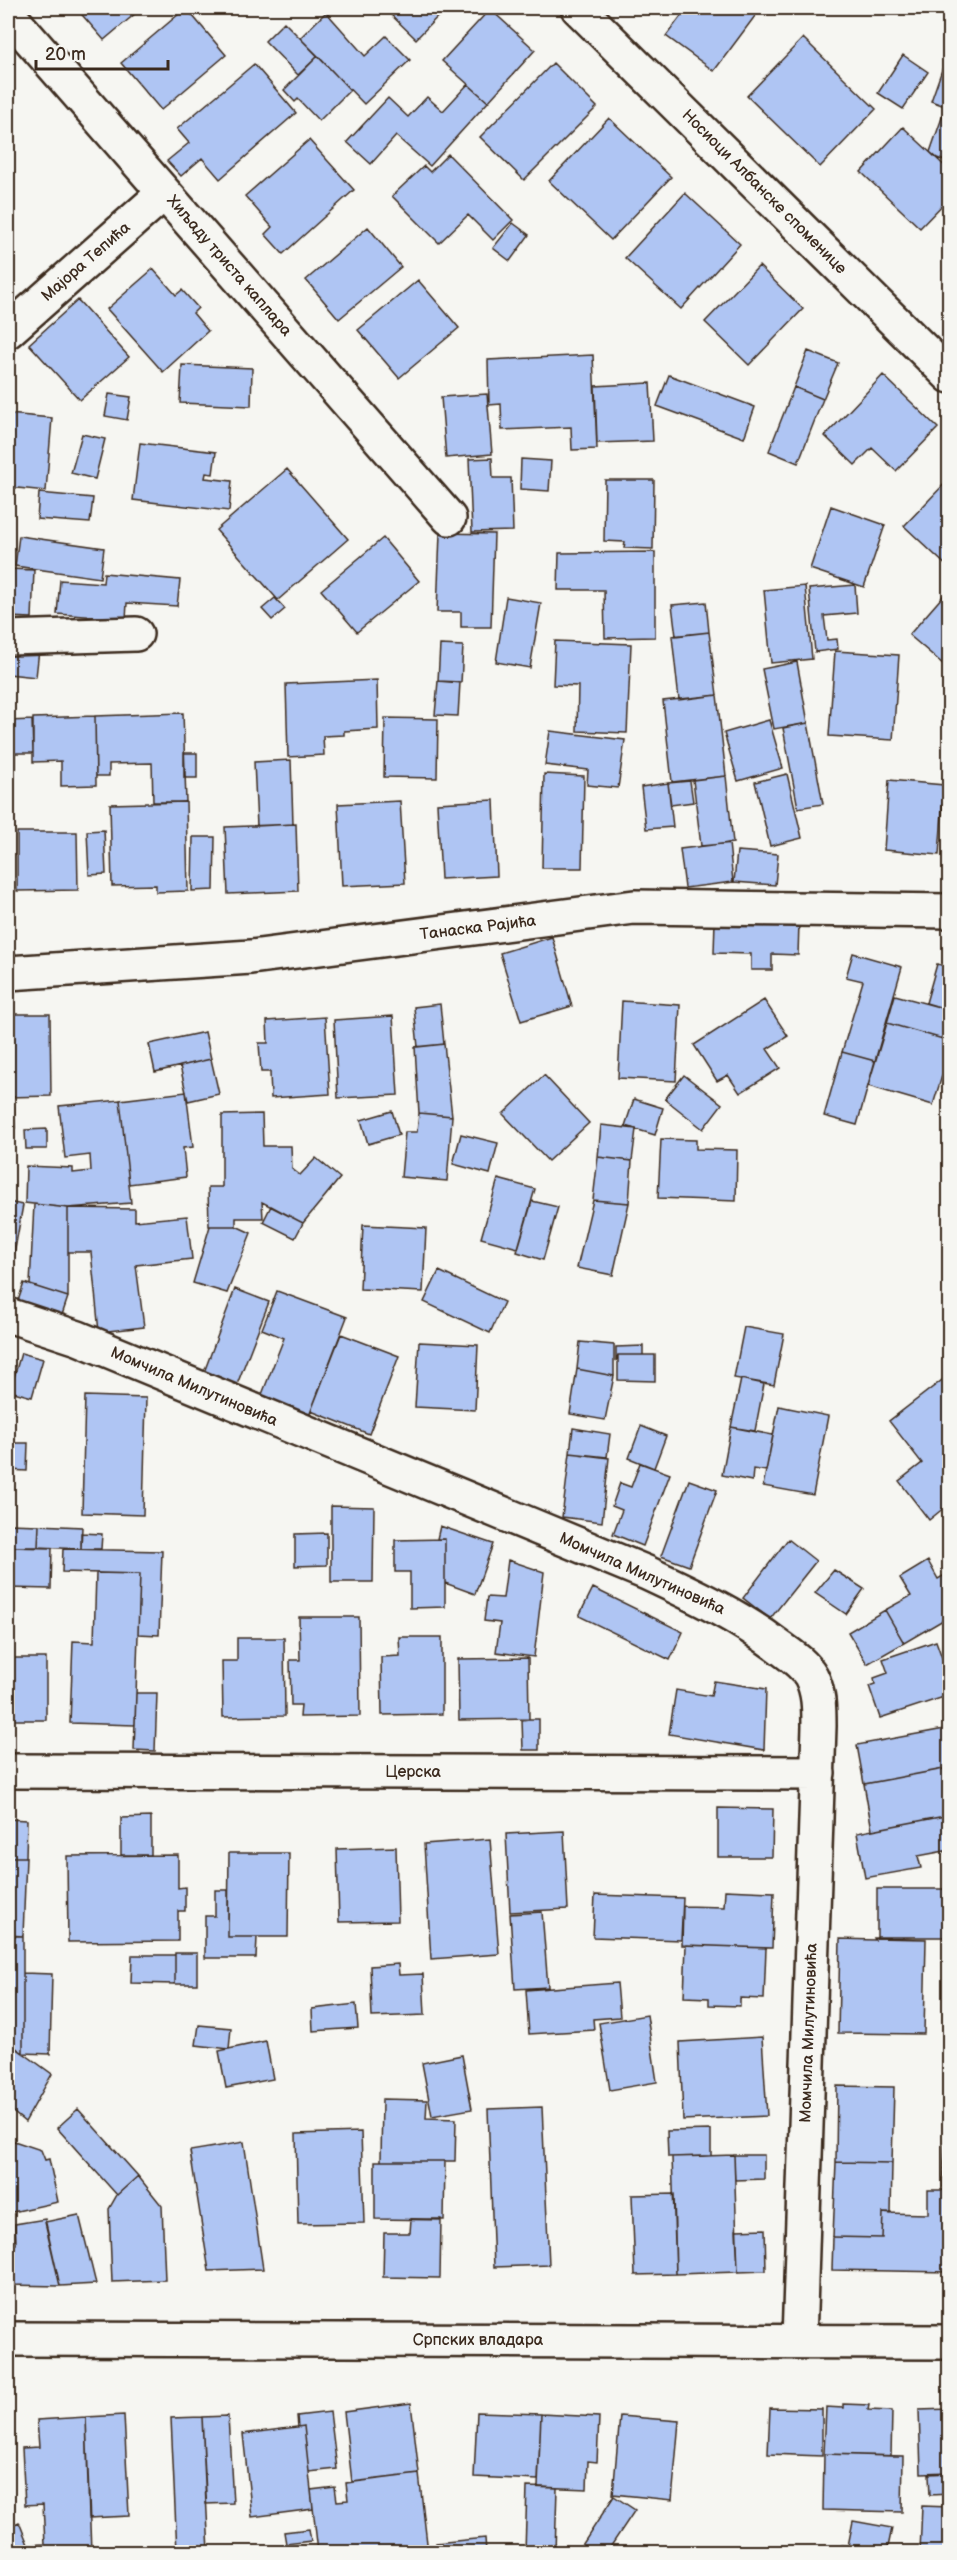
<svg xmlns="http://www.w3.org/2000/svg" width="957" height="2560" font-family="'Balsamiq Sans',sans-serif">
<rect width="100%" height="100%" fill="#f6f6f2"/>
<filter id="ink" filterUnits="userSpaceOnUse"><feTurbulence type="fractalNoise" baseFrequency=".0167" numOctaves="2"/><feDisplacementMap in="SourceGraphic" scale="12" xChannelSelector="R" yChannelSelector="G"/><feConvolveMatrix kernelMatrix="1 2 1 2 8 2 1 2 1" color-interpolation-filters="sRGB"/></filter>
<g filter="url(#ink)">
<path fill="#afc5f3" stroke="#3b2a1e" stroke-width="1.5" d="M76 8H142L104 40Z
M186 8 226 55 161 110 121 63Z
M384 8H446L416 39Z
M687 8H761L714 71 666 36Z
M490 9 535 50 488 102 442 61Z
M326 12 365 56 386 36 410 60 364 104 300 38Z
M284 22 318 56 298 75 265 41Z
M803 38 876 109 820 167 747 96Z
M950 47V108L931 101Z
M903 55 928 72 903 109 878 93Z
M318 56 350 90 319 121 298 99 295 102 284 90Z
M553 63 597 107 524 180 480 137Z
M254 64 296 113 220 179 202 158 181 176 167 161 189 143 177 129Z
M468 84 488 102 430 166 396 136 371 164 347 142 388 98 408 117 427 97 443 111Z
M946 106 950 108V163L937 158 930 152Z
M609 118 671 177 611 240 549 181Z
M903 127 950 171V197L920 228 861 172Z
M309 140 354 190 283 254 265 234 272 227 245 196Z
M448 154 513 220 493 240 468 215 439 243 392 196 424 166 430 172Z
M685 193 740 244 681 309 625 258Z
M513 223 529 235 510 261 493 248Z
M368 227 401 267 339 319 306 280Z
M759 266 803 309 749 365 705 322Z
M153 269 176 295 182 290 198 308 193 313 208 331 163 372 107 309Z
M418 280 459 328 399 378 358 330Z
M78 300 129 357 80 400 29 344Z
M808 351 838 363 823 399 794 387Z
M593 355 597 449 572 450 571 427 502 430 501 404 489 405 488 360Z
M182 365 252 368 251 406 180 403Z
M669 375 755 407 744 438 657 406Z
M883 375 938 428 896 471 872 448 855 465 825 436Z
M650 383 653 441 597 443 595 386Z
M794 387 823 399 798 463 769 451Z
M109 394 131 397 127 420 105 416Z
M487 394 492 454 446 458 441 397Z
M8 414 52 418 46 491 8 487Z
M82 434 105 439 95 479 71 473Z
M140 443 216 452 213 474 206 473 205 478 232 481 229 511 133 500Z
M492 458 493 478H511L513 531 472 532 469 459Z
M521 459 551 461 549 491 520 489Z
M287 469 348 539 278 600 216 530Z
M950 478V569L904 526Z
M605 480H654L653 549 624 548 625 542 604 541Z
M39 493 93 498 90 523 37 519Z
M831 506 885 525 864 587 810 569Z
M440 533 494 534 491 627H461V612H437Z
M19 536 104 548 100 578 15 566Z
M383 538 419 581 357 632 321 590Z
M655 552V637L605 638 604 590H558L559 553Z
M8 569 34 570 32 618 8 617Z
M104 573 180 580 177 606 127 603 126 619 57 614 60 580 103 583Z
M855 585 857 613 824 616 827 640 837 639 838 649 815 652 809 589Z
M805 586 812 659 771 663 764 590Z
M950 588V670L909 635Z
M506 597 541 603 530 668 496 662Z
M275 598 285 609 272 620 262 609Z
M706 602 709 632 676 636 672 605Z
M709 632 717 695 679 700 672 636Z
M555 641 631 644 627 733 577 731 578 686 553 685Z
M440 645 463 646 461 683 438 681Z
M8 646 39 650 36 677 8 674Z
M835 651 899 655 893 740 829 736Z
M797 662 808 723 774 729 762 669Z
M377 680 378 729 344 731V735L323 736 324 755 288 757 286 684Z
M438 681 460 682 458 716 435 715Z
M717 695 726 776 672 782 663 701Z
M183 713 186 802H153L152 763 109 764V776H96L95 716Z
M95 716 96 785 61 786V761L33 762V718Z
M385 718 438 719 437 778 384 777Z
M32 720 33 753H15V775H8V721Z
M769 720 783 768 738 781 724 733Z
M808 723 823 804 798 808 783 728Z
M550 731 625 740 618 788 587 785 588 770 545 765Z
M184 753H197V778H184Z
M291 760 293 824 257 826 254 762Z
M544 774 584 776 582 868H542Z
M787 774 802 838 770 846 755 782Z
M726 776 733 843 701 846 693 780Z
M889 780 944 785 939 855 884 850Z
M690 781 693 802 671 805 668 783Z
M668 783 673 827 646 829 641 787Z
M494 800 497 876 441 879 437 803Z
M400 801 405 883 342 886 338 804Z
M186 802 188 891 156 892V885L112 886 110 804Z
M296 824 298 891 228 894 225 827Z
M104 830 106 874 89 875 87 831Z
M17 832H77L78 890 17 891Z
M193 837H215L214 890 192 891Z
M729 843 733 882 685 888 680 849Z
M737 851 778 854 775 885 734 882Z
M715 921 799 923 798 955 772 954V970H751V954L714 953Z
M552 937 572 1006 521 1021 500 953Z
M853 953 902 967 875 1061 842 1052 863 981 846 977Z
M937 964 950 967V1010L926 1003Z
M895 995 950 1010V1041L887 1023Z
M764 1000 788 1036 767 1049 780 1068 740 1093 728 1075 717 1081 694 1045Z
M622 1001 680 1005 676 1081 618 1078Z
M440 1004 444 1044 418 1047 414 1007Z
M8 1014H50L51 1096 8 1097Z
M393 1016 398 1095 338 1098 334 1020Z
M325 1017 330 1094 271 1098 270 1072H261L259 1043H268L267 1021Z
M887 1023 950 1041V1050L933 1105 868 1086Z
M205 1032 211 1059 155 1072 149 1044Z
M444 1044 452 1116 419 1113 415 1047Z
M842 1052 875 1061 857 1125 824 1116Z
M211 1059 219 1094 188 1101 180 1066Z
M544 1075 589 1123 548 1161 503 1114Z
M684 1075 722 1104 703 1129 665 1099Z
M186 1092 193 1147 183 1148 186 1177 129 1184 120 1100Z
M634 1099 663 1108 655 1135 625 1126Z
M120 1100 131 1203 68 1208 25 1203 26 1166 73 1168V1173L91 1171 90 1155 65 1158 59 1106Z
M8 1106H14L15 1128 8 1129Z
M392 1111 399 1135 368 1144 361 1120Z
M419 1113 452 1116 447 1181 401 1177 405 1132H417Z
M262 1114 263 1146H291L292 1169 300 1175 316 1158 340 1178 303 1223 262 1202 263 1218H236V1226H209L208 1187H222V1115Z
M601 1125 636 1129 632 1161 598 1157Z
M47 1129V1149H26L25 1130Z
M461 1134 498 1143 490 1174 453 1164Z
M661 1139 696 1140V1149L737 1150 736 1201 658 1198Z
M598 1157 632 1161 629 1203 593 1200Z
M498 1179 535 1189 518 1248 481 1238Z
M593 1200 629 1203 613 1275 577 1268Z
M532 1201 558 1207 543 1260 517 1252Z
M8 1202 23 1205 13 1260 8 1259Z
M34 1204 68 1208V1297L30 1285Z
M271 1206 303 1223 295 1238 263 1222Z
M68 1208 135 1209V1221L187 1216 192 1259 136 1265 144 1327 99 1332 91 1252H68Z
M363 1225 426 1228 423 1292 360 1289Z
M210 1226H236L251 1233 227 1293 193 1283Z
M439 1271 504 1302 490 1333 424 1302Z
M24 1283 68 1297 60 1321 16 1307Z
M235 1289 269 1302 236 1387 203 1375Z
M277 1291 347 1317 309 1416 261 1397 284 1338 262 1329Z
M744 1327 784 1334 774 1385 734 1378Z
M341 1334 399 1356 369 1434 311 1411Z
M419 1342 478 1345 475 1410 415 1407Z
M580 1342 614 1345V1376L577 1369Z
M643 1346V1355H618L616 1361V1347Z
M21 1353 43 1359 32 1397 10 1391Z
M618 1355H655V1381L618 1380Z
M577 1369 614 1376 605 1420 570 1414Z
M950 1374V1503L929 1520 899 1481 922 1463 889 1421Z
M741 1379 764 1384 755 1431 731 1427Z
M85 1396 146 1398 143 1515 82 1513Z
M779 1406 828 1416 813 1495 763 1486Z
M641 1426 666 1436 654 1468 629 1458Z
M731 1427 773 1435 766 1471 753 1469 752 1481 722 1475Z
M573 1428 610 1434 607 1457 570 1453Z
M8 1443H28L27 1471 8 1470Z
M570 1453 609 1458 602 1522 562 1517Z
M640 1463 670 1474 643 1546 613 1534 622 1510 612 1506 620 1483 631 1487Z
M689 1480 717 1490 689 1566 661 1556Z
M331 1506 374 1507 373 1582H331Z
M8 1524 39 1525 38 1547H8Z
M39 1525 82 1527 81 1549 38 1547Z
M440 1526 493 1544 475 1594 445 1583V1539H437Z
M81 1533 102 1534 101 1549H81Z
M327 1533V1565L295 1566V1534Z
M445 1539V1607L410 1608V1572H395V1540Z
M788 1539 816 1561 770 1619 743 1598Z
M8 1547 52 1548 51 1589 8 1588Z
M63 1549 162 1551 159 1635 138 1634 140 1574 62 1572Z
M508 1560 544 1572 534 1657 496 1652 500 1623 484 1621 487 1597 503 1598Z
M928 1561 938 1579 950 1572V1616L904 1643 885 1610 911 1596 900 1578Z
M834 1570 864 1589 846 1614 815 1593Z
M96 1573 140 1574 135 1725 70 1723 73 1641 94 1642Z
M593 1588 683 1632 670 1660 579 1616Z
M885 1610 904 1643 867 1664 848 1632Z
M299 1617H359L360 1716 300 1717 301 1705H291L290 1660H300Z
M399 1637H442V1714L382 1715 381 1657 400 1656Z
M237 1638H284L285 1716 223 1717 222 1661H237Z
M936 1641 950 1680V1695L880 1718 869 1686 875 1684 874 1678 888 1673 883 1659Z
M8 1658H46V1720H8Z
M528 1658 529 1719 459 1720 458 1659Z
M714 1681 766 1689 764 1750 669 1734 676 1690 711 1696Z
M136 1693H157L155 1751 134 1750Z
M529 1719H539V1750H523L522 1720Z
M950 1728V1768L864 1784 857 1745Z
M949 1768 950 1815 872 1830 864 1784Z
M718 1808 773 1809 772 1857H718Z
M950 1815V1862L947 1863 945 1851 918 1856 921 1868 865 1878 857 1833Z
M151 1817V1855H121V1818Z
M8 1819 27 1820 26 1857H8Z
M564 1831 568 1909 510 1912 506 1834Z
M490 1839 499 1954 431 1959 424 1844Z
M396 1847 398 1921 339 1922 337 1849Z
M229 1853H289L288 1937H228Z
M178 1855V1888L185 1887V1911H178V1941L68 1942 67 1856Z
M8 1857H26L23 1936 8 1935Z
M877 1889H947V1937H877Z
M215 1890H228V1937H257L256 1958H205V1916H215Z
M725 1890 774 1892 772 1948 682 1945 683 1906 724 1907Z
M595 1895 683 1898 681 1940 593 1937Z
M542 1912 548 1987 515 1989 510 1914Z
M8 1936H23V2053L8 2042Z
M874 1938 926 1939 924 2034 838 2033 840 1939 875 1940Z
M686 1945 766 1948 764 1999 740 1998V2006L709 2005V1998L684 1997Z
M175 1953H197V1984H175Z
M132 1955H175V1984L131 1983Z
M398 1964 399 1975 423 1974 425 2015 372 2017 370 1966Z
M23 1973 52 1974 50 2054 23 2053Z
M617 1983 620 2017 593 2019 594 2030 529 2034 526 1990Z
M356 2004 358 2028 313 2031 312 2009Z
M647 2015 657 2082 610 2090 599 2023Z
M199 2025 231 2028 229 2049 196 2045Z
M762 2037 767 2116 683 2120 680 2042Z
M266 2041 273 2079 226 2088 219 2051Z
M8 2042 52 2074 25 2122 8 2108Z
M462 2055 472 2109 432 2116 422 2063Z
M837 2086 894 2087 892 2163 836 2162Z
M946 2091H950V2187H943Z
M382 2099 427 2100 426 2118 456 2119 455 2161H381Z
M542 2107 549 2265 494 2267 488 2109Z
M78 2109 138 2176 117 2195 57 2128Z
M711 2130V2156L668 2157 667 2131Z
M361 2132 364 2223 298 2224 296 2134Z
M11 2140 41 2150 45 2160 49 2159 58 2202 8 2213V2142Z
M244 2142 263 2269 209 2271 190 2151Z
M734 2155H764V2179L735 2180Z
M734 2155 738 2272 676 2274 672 2157Z
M375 2161H445L444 2220 375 2219Z
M836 2162 892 2163 891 2214 883 2213 882 2238 833 2237Z
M138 2176 162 2206 165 2280 112 2282 109 2209 117 2195Z
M928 2190H950V2272L832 2270 833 2237 882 2238 883 2213 928 2214Z
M674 2194 676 2274 635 2275 632 2195Z
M79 2215 96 2284 60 2286 45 2222Z
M45 2219 60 2286 8 2285V2244H16L15 2224Z
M411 2219H441L440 2278 383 2277 384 2233H410Z
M765 2229 766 2271 738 2272 736 2230Z
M411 2403 419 2474 352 2482 344 2412Z
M843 2404 869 2405 868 2410 892 2411 891 2456 824 2454 826 2407 843 2408Z
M770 2408 822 2409V2456L768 2454Z
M950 2409V2472L921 2473 919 2410Z
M330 2412 337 2469 309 2472 304 2426 298 2427 297 2416Z
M477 2412 541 2414 538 2480 474 2477Z
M541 2414 599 2417 597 2462 588 2461 587 2489 538 2487Z
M124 2415 129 2516 89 2518 86 2417Z
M228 2416 233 2503 206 2504 202 2417Z
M620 2416 679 2421 672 2500 613 2494Z
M86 2417 91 2552H34L30 2545 45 2544 43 2504 25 2505 22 2448 39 2447 37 2420Z
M202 2417 209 2552H177L171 2418Z
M304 2426 313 2509 252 2517 243 2434Z
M824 2454 903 2456 902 2512 823 2510Z
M950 2473V2494L930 2495 929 2474Z
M419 2474 428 2552H318L311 2490 335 2487 337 2501 348 2500 346 2483Z
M527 2487 557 2488 555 2552H525Z
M614 2496 635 2510 607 2552H583L579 2550Z
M922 2506 950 2507V2552H920Z
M853 2521 892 2528 887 2552H840L842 2545 848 2546Z
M19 2522 31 2552H8V2527Z
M309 2529 311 2541 286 2544 284 2532Z
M485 2538 486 2552H436V2543Z
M177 2546V2552H156V2547Z"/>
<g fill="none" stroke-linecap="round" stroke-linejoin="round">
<g stroke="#3b2a1e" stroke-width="38">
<path id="minor" d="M578 8 950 376
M8 14 449 518
M8 331 164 193
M8 638 136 634
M8 973 251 957 634 907 950 911
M8 1315 78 1338 647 1573C694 1595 739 1616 781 1648 792 1656 804 1664 811 1676 819 1692 819 1708 819 1726L799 2341
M8 1771 818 1773"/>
</g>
<g stroke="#3b2a1e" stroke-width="38">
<path id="major" d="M8 2339 950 2342"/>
</g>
<use href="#minor" stroke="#f6f6f2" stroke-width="33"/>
<use href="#major" stroke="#f6f6f2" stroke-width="33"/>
</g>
</g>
<g text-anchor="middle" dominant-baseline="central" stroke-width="4.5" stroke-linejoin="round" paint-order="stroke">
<g font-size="16" fill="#3b2a1e" stroke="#f6f6f2">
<text transform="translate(764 192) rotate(45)">Носиоци Албанске споменице</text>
<text transform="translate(86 262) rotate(-41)">Мајора Тепића</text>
<text transform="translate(229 266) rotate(49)">Хиљаду триста каплара</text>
<text transform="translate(478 928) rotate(-7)">Танаска Рајића</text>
<text transform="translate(194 1387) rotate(23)">Момчила Милутиновића</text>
<text transform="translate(642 1574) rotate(24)">Момчила Милутиновића</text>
<text x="413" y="1772">Церска</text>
<text transform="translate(809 2033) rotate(-88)">Момчила Милутиновића</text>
<text x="478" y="2340">Српских владара</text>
</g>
</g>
<rect width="957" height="2560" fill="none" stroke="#f6f6f2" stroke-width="30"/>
<rect x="15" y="15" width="927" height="2530" fill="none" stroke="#3b2a1e" stroke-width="2" filter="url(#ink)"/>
<path d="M36 60v9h132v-9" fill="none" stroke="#3b2a1e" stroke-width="3"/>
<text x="45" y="60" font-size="18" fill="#3b2a1e" stroke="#f6f6f2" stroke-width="4.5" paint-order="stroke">20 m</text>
</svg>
